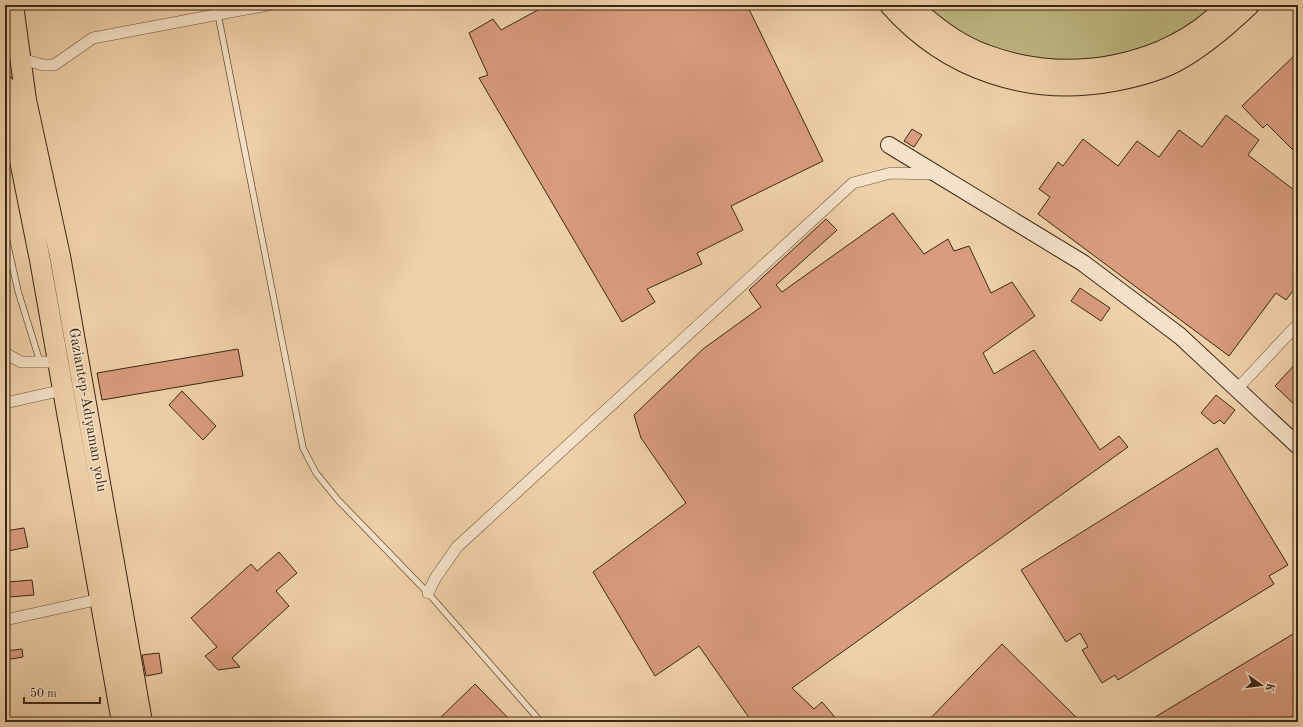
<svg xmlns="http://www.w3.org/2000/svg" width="1303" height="727" font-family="'Old Standard TT',serif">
<rect width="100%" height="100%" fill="#efd1a9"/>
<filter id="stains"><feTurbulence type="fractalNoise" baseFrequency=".005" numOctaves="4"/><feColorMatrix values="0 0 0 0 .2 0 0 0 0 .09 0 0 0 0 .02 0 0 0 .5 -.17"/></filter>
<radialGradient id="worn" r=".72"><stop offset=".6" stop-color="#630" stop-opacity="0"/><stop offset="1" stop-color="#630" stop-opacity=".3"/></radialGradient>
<path fill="#c0b984" stroke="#7e704c" d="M923 5H1216L1199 21 1158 45 1115 59 1037 61 1000 52 967 38Z"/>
<path fill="#d99c7e" stroke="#3c2815" d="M547 5H747L823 161 731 206 743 230 697 253 702 264 647 289 655 302 622 322 479 78 488 75 469 33 493 19 501 30Z
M1298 52V155L1267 124 1263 128 1242 106Z
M1226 115 1259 140 1248 155 1298 193V284L1286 300 1276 293 1229 356 1038 214 1050 197 1039 189 1058 162 1063 166 1083 139 1118 166 1137 141 1159 157 1179 130 1202 147Z
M912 129 922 135 914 147 904 141Z
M893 213 924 254 948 239 954 251 969 246 991 293 1012 282 1035 316 983 353 994 374 1034 350 1100 450 1119 436 1128 447 792 688 814 709 822 702 839 722H752L699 646 655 676 593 572 686 503 641 438 634 415 703 349 761 307 749 290 826 219 837 230 776 285 782 292Z
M1080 288 1110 308 1101 321 1071 301Z
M238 349 243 376 102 400 97 373Z
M1298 361V408L1275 386Z
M182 391 216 426 203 440 169 405Z
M1216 395 1235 410 1224 424 1220 420 1214 424 1201 413Z
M1217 448 1288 565 1269 576 1274 584 1118 680 1115 675 1102 683 1082 650 1088 647 1080 633 1066 642 1021 570Z
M24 528 28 547 8 551 5 531Z
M279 552 297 573 276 591 289 606 232 658 240 667 218 670 205 656 217 647 191 618 251 564 257 571Z
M32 580 34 595 9 597 8 582Z
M1298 631V722H1147Z
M1002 644 1081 722H927Z
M22 649 23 657 5 660V651Z
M159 653 162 673 146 676 142 655Z
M475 684 512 722H436Z"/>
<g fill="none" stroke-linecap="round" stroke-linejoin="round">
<g stroke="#69523a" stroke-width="7">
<path id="lane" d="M218 14 303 448 316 473 338 500 428 593 541 722
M5 233 18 291 40 362"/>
</g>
<g stroke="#69523a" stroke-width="12">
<path id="street" d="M21 59 43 65H54L93 38 268 5
M5 353 21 362H58
M1237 389 1298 324
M5 403 63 390
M428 593 436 577 457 547 853 183 891 173 935 174
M5 620 100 599"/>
</g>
<g stroke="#3c2815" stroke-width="18">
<path id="secondary" d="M889 145 1083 263 1180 336 1298 446"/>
</g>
<g stroke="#3c2815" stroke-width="22">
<path id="highway" d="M13 5 26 100 60 256 142 722
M890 5C947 70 1030 97 1114 81 1135 77 1156 72 1175 62 1203 47 1226 27 1249 5
M910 5C933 25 957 45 986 55 1067 85 1166 69 1228 5
M5 86 40 260 122 722"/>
</g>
<use href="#lane" stroke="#f5e1c7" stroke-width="5.5"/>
<use href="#street" stroke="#f5e1c7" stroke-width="11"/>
<use href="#secondary" stroke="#f5e1c7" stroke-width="16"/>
<use href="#highway" stroke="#efd1a9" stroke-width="20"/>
</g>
<g text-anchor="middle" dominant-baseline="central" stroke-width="3" stroke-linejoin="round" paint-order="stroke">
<g font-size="15" fill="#3c2815" stroke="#f5e1c7">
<text transform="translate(87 410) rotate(80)">Gaziantep-Adıyaman yolu</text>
</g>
</g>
<rect width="1303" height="727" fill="none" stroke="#efd1a9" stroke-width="20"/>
<rect x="6" y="6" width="1291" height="715" fill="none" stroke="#3c2815" stroke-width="2"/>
<rect x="10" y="10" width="1283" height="707" fill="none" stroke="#3c2815"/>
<g transform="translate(1261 685) rotate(104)" stroke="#f5e1c7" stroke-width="3" paint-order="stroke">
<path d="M0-3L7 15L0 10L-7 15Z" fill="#3c2815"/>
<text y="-6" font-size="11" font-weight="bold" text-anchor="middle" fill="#3c2815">K</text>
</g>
<path d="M24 697v6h76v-6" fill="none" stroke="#3c2815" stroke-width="2"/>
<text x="30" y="697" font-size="12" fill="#3c2815" stroke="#f5e1c7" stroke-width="3" paint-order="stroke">50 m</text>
<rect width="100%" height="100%" filter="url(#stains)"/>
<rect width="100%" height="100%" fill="url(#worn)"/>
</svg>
